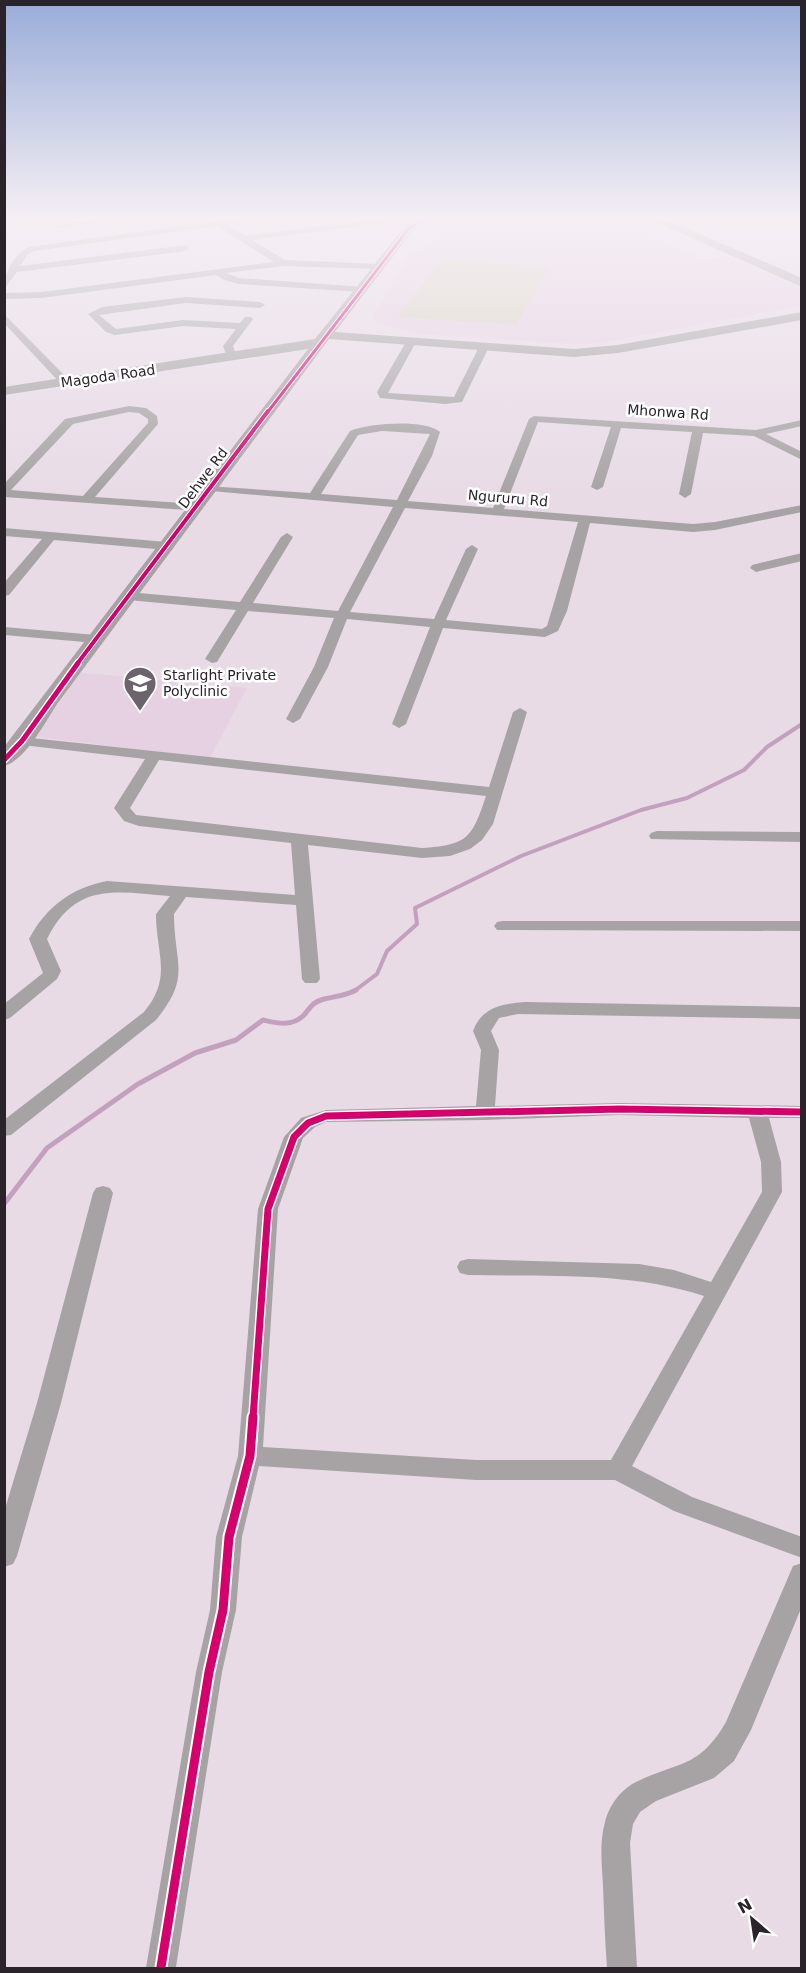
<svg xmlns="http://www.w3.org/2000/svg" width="806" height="1973" font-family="'DejaVu Sans',sans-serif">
<rect width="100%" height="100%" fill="#e8dbe6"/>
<path fill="#e6d1e3" d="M493 219H612L703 260 730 256 801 287V306L599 343 576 344 418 334 378 324 372 317 410 255 434 239 458 229Z
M75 672 247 688 210 758 29 736Z"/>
<path fill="#d9d4c1" d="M442 259 550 267 516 325 398 317Z"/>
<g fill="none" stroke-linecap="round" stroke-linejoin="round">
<path stroke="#c4a0bf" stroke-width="4" d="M353 992 377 974 387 951 417 924 415 908 521 856 641 810 687 798 744 770 767 747 802 724"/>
<path stroke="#c4a0bf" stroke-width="5" d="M4 1204 47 1148 138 1084 195 1053 236 1040 263 1020C277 1023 291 1027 303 1016 311 1008 310 1003 324 999 336 996 345 996 356 990"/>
<path fill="#a7a3a4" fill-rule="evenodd" d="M97 219H120L61 228 57 226Z
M236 219H258L227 225 245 236 379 219H402L398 221 252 240 285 260 377 264 381 267 380 269 283 266 226 273 239 278 364 287 366 289 361 292 239 284 224 280 216 275 42 298 4 299V293L42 292 274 262 217 226 34 251 27 255 20 266 186 245 190 248 186 251 17 272 4 289C4 273 14 254 29 247L212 222 216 220Z
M727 219H750C745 223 732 223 727 219Z
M186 297 260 302 265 305 260 308 186 303 99 315 116 329 183 320 240 323 245 317H251L253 319 233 346 237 357 236 359H228L223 346 236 329 183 326 115 335 106 332 88 314 102 307Z
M4 314 69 380V384H61L4 323Z
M411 339 416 342 388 393 454 397 479 347 487 345 489 347 462 402 445 404 380 398 377 392 406 342Z
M129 406 146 408 157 416 158 424 95 497 196 504 202 508 200 511 4 497V484L65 419ZM129 412 139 413 148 419V423L83 496 11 490 73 424Z
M534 416 756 430 802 420V426L766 434 802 452V460L754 436 703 433 691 494 685 498 679 494 692 432 621 428 603 487 597 490 591 487 611 427 538 422 504 509 693 524 715 522 802 505V512L715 530 693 532 590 523 567 611 558 631 545 637 443 628 406 724 399 728 392 724 430 627 347 619 328 667 300 719 293 723 286 719 314 667 334 618 248 611 217 662 212 663 205 659 236 610 128 600 121 596 128 592 240 602 281 537 287 533 293 537 253 603 338 611 393 507 211 491 207 490V486L310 493 350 431C370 423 424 419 440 432L432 456 408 501 493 508 529 419ZM382 431 430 434 397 500 321 494 358 435ZM405 508 578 522 547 626 542 629 446 620 478 549 472 545 466 549 434 619 350 612Z
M4 528 167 542 173 546 167 550 54 540 9 595 4 596V583L42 539 4 536Z
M802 553V561L756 572 750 568 752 565Z
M4 627 96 635 103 639 96 643 4 635Z
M520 708 527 712 493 824 482 840 470 849 450 856 422 858 308 845 320 979 317 983H305L302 979 296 905 186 897 174 914C174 964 192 976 156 1020L11 1135 4 1136V1120L144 1012C173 977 156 954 156 914L170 896C116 892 76 881 47 939L61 971 57 979 10 1018 4 1020V1004L43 973 29 939C46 907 71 888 107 881L295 895 291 843 139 826 124 821 114 808 145 759 22 745 15 741 17 738 22 737 489 787 513 712ZM159 760 486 796C472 838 468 845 422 848L136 815 130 808Z
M657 831 802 832V842L651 839 649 836 651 833Z
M503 921H802V931L497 930 494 926 497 922Z
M525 1002 802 1007V1019L518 1014 499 1018 491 1031 499 1050 495 1106 619 1103 802 1106V1118H769L781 1162 782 1192 632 1466 692 1497 802 1537V1558L674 1511 615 1480H476L259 1466 242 1537 236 1610 222 1672 176 1967 146 1968 196 1672 210 1610 216 1537 238 1456 258 1209 284 1137 301 1118 326 1110 476 1106 481 1050 473 1031C482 1007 501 1004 525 1002ZM619 1115 749 1118 761 1162 762 1192 711 1282 674 1270 639 1264 468 1259 460 1261 457 1267 460 1273 468 1275C546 1277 628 1271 704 1296L611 1460H476L263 1447 278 1209 303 1138 315 1127 326 1122 485 1120Z
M103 1186 110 1188 113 1193 61 1403 17 1556 13 1564 4 1567V1512L37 1403 93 1193 96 1188Z
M802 1563V1606L751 1730 734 1761 714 1778 656 1801 640 1812 633 1824 630 1843 637 1968H607C605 1941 604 1913 603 1886 602 1865 599 1843 605 1822 609 1805 622 1788 638 1781 681 1761 699 1768 726 1722L793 1566Z"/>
<path fill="#a7a2a3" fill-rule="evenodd" d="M418 219H434L414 229 335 332 574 349 618 345 802 312V320L618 353 574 357 329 339 57 704C46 721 25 761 4 766V747L308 349 4 395V387L315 339 406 225Z
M649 219H665L802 278V287Z"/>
<g stroke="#fff" stroke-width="5">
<path id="cycleway-far4" d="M267 413 410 227 428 219"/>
</g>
<g stroke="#fff" stroke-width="6">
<path id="cycleway-far3" d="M77 664 268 411"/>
</g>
<g stroke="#fff" stroke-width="8">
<path id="cycleway-far2" d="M4 760 22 741 78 663"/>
</g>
<g stroke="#fff" stroke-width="10">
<path id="cycleway-far1" d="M253 1418 268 1209 294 1137 308 1123 326 1116 619 1109 802 1112"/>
</g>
<g stroke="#fff" stroke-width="13">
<path id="cycleway" d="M161 1967 209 1672 223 1610 229 1537 250 1456 253 1417"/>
</g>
<use href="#cycleway-far4" stroke="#d6006c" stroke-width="3"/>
<use href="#cycleway-far3" stroke="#d6006c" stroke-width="4"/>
<use href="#cycleway-far2" stroke="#d6006c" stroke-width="5"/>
<use href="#cycleway-far1" stroke="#d6006c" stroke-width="7"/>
<use href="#cycleway" stroke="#d6006c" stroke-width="9"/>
</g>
<linearGradient id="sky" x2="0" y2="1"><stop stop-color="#99acd8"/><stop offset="0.44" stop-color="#f5eff4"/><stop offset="1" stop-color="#f5eff4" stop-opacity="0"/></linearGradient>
<rect width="806" height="495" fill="url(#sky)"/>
<defs>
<g id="school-pin" transform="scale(1.725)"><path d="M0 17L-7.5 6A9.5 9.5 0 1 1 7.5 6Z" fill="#6d636c" stroke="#fff"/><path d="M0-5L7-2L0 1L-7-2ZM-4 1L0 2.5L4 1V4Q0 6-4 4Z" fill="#fff"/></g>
</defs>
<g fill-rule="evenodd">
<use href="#school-pin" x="140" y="683"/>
</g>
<g text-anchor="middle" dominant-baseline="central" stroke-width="5" stroke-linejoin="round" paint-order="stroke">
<g font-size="14" fill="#2b232a" stroke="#fff">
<text transform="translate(108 376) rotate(-8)">Magoda Road</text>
<text transform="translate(668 412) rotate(4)">Mhonwa Rd</text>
<text transform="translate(203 478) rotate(-53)">Dehwe Rd</text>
<text transform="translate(508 498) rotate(5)">Ngururu Rd</text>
</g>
<g font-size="14" fill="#2b232a" stroke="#fff" text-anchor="start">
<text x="163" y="675">Starlight Private<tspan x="163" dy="16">Polyclinic</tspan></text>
</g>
</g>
<rect width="806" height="1973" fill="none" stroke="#2b232a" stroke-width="12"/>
<g transform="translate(752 1919) rotate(331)" stroke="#ffffff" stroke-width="4.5" paint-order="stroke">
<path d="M0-4.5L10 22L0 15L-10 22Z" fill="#2b232a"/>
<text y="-9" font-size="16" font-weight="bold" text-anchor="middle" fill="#2b232a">N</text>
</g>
</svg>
